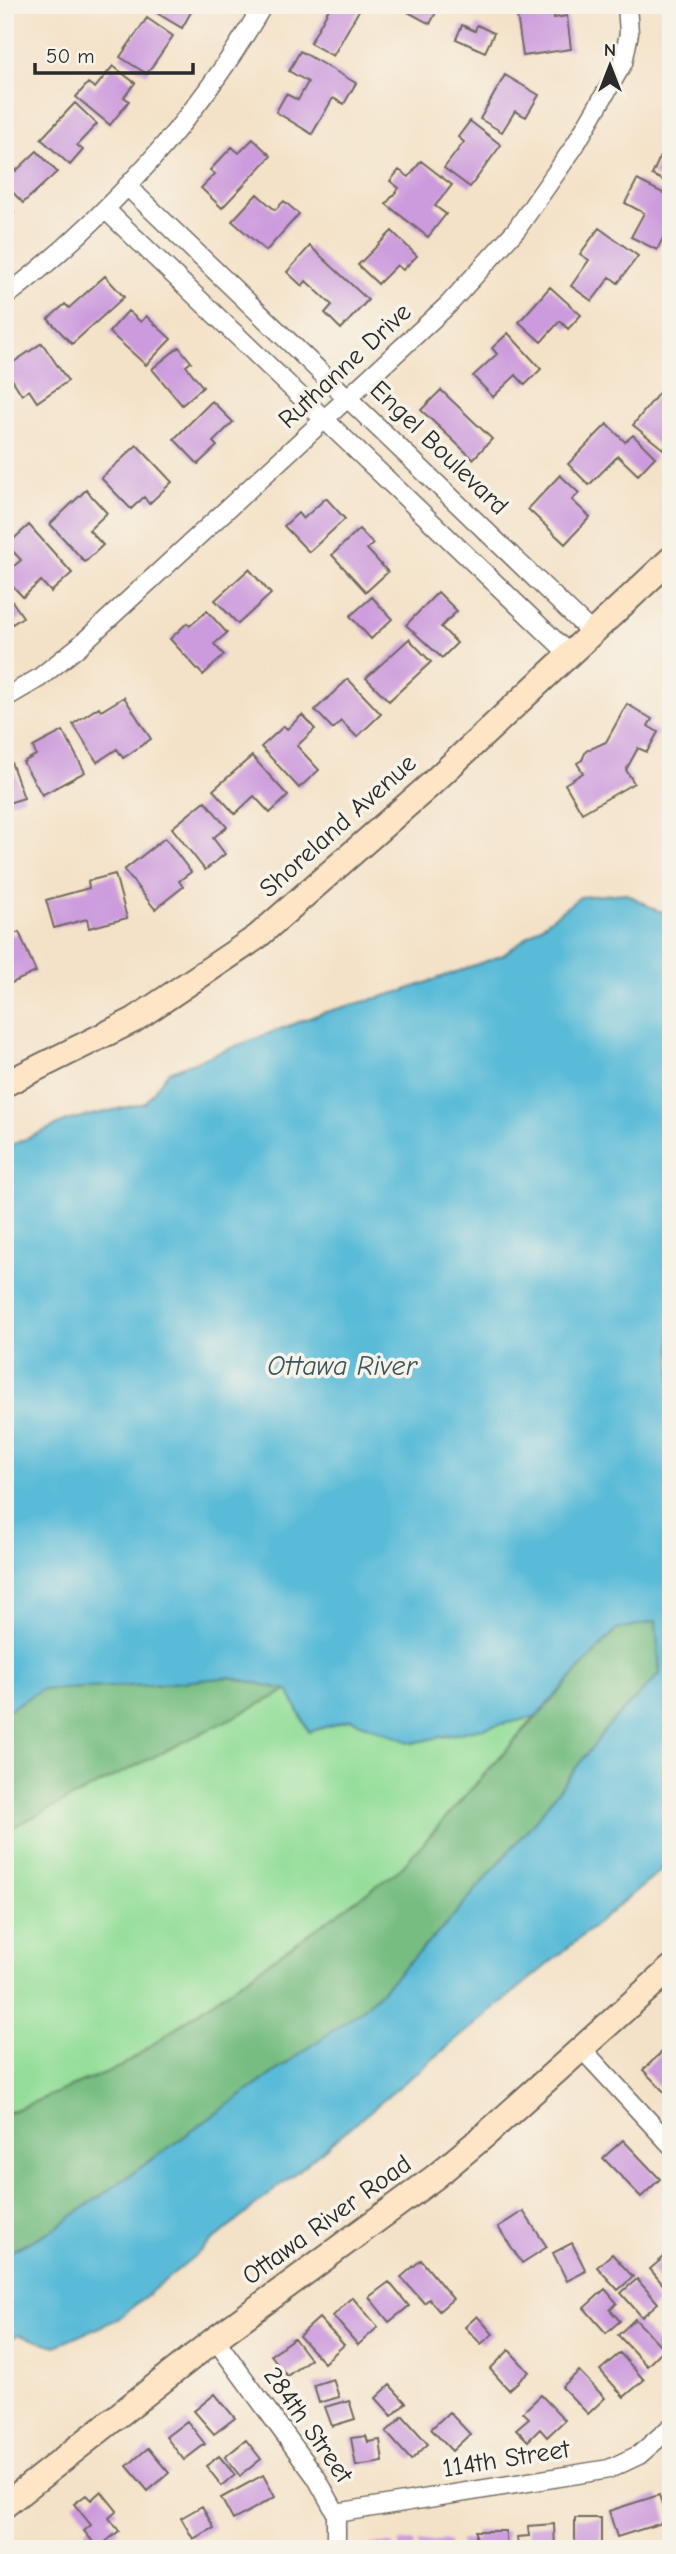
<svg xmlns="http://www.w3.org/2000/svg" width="676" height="2554" font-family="'Comic Neue',sans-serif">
<rect width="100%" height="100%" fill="#f7f3e8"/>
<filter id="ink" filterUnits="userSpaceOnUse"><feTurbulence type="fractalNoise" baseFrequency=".0143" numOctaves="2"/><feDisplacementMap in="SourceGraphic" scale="14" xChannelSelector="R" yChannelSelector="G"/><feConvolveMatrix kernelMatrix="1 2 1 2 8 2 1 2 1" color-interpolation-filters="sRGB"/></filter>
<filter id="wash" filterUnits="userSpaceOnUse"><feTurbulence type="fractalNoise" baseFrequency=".00686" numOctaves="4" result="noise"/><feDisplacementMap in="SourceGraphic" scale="28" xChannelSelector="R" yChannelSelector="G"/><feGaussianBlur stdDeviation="1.57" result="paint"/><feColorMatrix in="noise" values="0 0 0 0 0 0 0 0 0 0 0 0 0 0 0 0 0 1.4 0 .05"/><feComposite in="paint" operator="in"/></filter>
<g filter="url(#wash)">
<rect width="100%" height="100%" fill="#f4e2c8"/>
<path fill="#94de9a" stroke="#608462" stroke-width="2" d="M288 1690 309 1732 351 1719 412 1743 535 1717 399 1870 122 2066 5 2114V1831Z"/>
<path fill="#77bd82" stroke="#517456" stroke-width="2" d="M656 1621 660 1674 610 1724 534 1822 445 1926 363 2009 53 2230 5 2254V2114L122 2066 399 1870 616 1629Z
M230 1677 288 1690 5 1831V1712L40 1690 152 1685Z"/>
<path fill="#5abbd8" stroke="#427382" stroke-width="2" d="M625 893 658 911 671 912V1858L656 1875 118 2319 56 2346 18 2335 5 2341V2254L53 2230 363 2009 445 1926 534 1822 610 1724 660 1674 656 1621 616 1630 535 1717 412 1743 351 1719 309 1732 288 1690 230 1677 152 1685 40 1690 5 1712V1148L69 1120 145 1103 168 1072 322 1013 403 991 503 955 580 897Z"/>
<g id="blocks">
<path fill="#cc9bdd" d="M153 5H195L182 28 150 9Z
M331 5H362L333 56 310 43Z
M412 5H440L430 24 408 12Z
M526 5H552L554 18 567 16 571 49 523 56 516 8Z
M147 18 173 36 147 74 120 57Z
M462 25 475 31 477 25 494 33 485 52 456 39Z
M300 51 356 83 344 104 333 98 312 134 276 112 286 94 298 100 308 82 289 71Z
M113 66 135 83 124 97 129 101 110 125 76 97 88 83 95 88Z
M505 75 539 95 526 117 515 111 502 132 480 119Z
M75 103 97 124 77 145 83 150 70 165 41 139Z
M470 121 501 145 470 187 444 168 464 142 458 137Z
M671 132V184L652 175Z
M253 139 271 156 222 208 201 188 215 174 210 170 232 147 239 153Z
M37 151 57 172 23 203 5 184V176L14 168 16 171Z
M421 161 452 185 435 206 446 214 428 237 386 204 399 188 390 181 399 170 409 177Z
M637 180 671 197V222L657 250 631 237 644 213 625 203Z
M257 194 275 210 284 201 299 214 266 251 232 221Z
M5 201 14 212 5 219Z
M599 228 638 256 618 283 610 277 592 301 571 286 589 260 580 254Z
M392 231 417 256 403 270 397 265 378 284 358 265Z
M310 246 368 300 341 329 325 313 332 305 306 281 302 286 287 272Z
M105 276 124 297 72 344 48 319 65 304 69 308Z
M550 287 581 315 568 329 560 321 541 342 519 322Z
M128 311 141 322 146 316 171 339 146 365 109 332Z
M508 333 541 369 525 385 516 375 493 397 473 376 497 354 492 348Z
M42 343 68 381 37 402 29 390 22 395 5 368Z
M179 347 191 362 186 366 203 387 182 405 152 369Z
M671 367V440L663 449 633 425 670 379 665 375Z
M441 390 492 439 473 459 421 410Z
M212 401 233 422 213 442 217 446 198 464 174 439Z
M607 424 625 442 633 435 655 457 638 475 618 456 589 485 568 464Z
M137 445 172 482 149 504 144 497 131 509 101 478Z
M560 475 579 493 572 500 590 517 565 544 528 509Z
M86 490 107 513 89 530 103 545 85 562 50 524Z
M326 498 345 519 309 552 284 526 298 513 303 519Z
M29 525 72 573 51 592 41 581 23 597 5 578V574L21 560 7 545Z
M359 529 373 544 367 549 388 572 366 592 332 555Z
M249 569 271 594 238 624 215 600Z
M5 591 23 617 5 629Z
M438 592 457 611 441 627 457 643 442 658 406 625Z
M372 597 392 619 371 639 350 616Z
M207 611 227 633 214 644 224 655 203 675 170 639 187 623 190 626Z
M409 639 431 662 389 701 366 678Z
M348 679 381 714 357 737 341 721 333 729 315 710Z
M124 697 151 739 123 758 117 749 97 762 73 724 99 707 101 711Z
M627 704 652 719 648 726 658 732 647 752 638 748 626 770 634 783 582 813 565 784 583 773 577 763 582 760 586 751 606 742Z
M302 715 315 729 297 746 319 770 299 788 261 747 284 726 287 729Z
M63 731 85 772 42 795 23 762 36 755 33 747Z
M252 756 288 796 270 813 254 796 235 814 213 790Z
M11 762 24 798 5 804V764Z
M205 801 227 827 213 838 225 854 205 870 172 828Z
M165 838 191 872 179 881 183 887 155 909 124 870Z
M115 874 127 918 89 928 87 919 54 928 46 900 89 888 88 881Z
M19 932 36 972 5 986V938Z
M663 2051 671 2059V2099L643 2070Z
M623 2140 660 2179 641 2197 603 2158Z
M523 2211 547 2247 522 2263 498 2227Z
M572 2243 586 2271 567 2281 553 2253Z
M671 2251V2282L665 2287 650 2269Z
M612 2254 633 2277 618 2290 597 2267Z
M421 2260 453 2299 439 2311 429 2299 424 2303 401 2277Z
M637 2279 658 2303 642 2317 621 2293Z
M389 2282 409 2306 389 2322 369 2297Z
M605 2289 617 2303 610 2310 620 2321 606 2333 584 2308Z
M352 2297 378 2327 358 2345 333 2316Z
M477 2316 493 2334 481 2344 465 2327Z
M319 2318 344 2345 324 2363 299 2336Z
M635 2319 664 2349 647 2366 618 2335Z
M671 2328V2347L661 2336Z
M294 2338 310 2359 287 2376 271 2355Z
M509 2350 529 2372 509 2390 490 2369Z
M620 2353 644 2380 624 2397 600 2370Z
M579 2371 605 2398 588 2414 562 2387Z
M333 2379 339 2397 319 2403 314 2385Z
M390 2385 406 2403 392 2416 376 2398Z
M215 2394 235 2418 214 2434 194 2411Z
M541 2395 565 2420 547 2437 540 2429 528 2441 516 2429 529 2418 523 2412Z
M349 2400 355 2419 332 2426 325 2407Z
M449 2412 470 2434 452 2451 431 2429Z
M403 2416 428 2444 411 2460 386 2432Z
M187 2421 205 2444 184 2460 166 2437Z
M366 2436 368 2442 380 2440 383 2462 356 2466 351 2438Z
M246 2440 261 2459 240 2476 225 2457Z
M148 2448 169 2473 148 2491 127 2466Z
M219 2456 235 2475 222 2486 206 2466Z
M263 2475 275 2497 233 2520 221 2498Z
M101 2491 117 2511 109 2518 119 2531 98 2548 84 2531 91 2525 74 2504 86 2495 91 2500Z
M659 2495 668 2521 617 2537 609 2511Z
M202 2506 214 2528 193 2539 181 2518Z
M575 2518H601V2547H575Z
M554 2524 555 2549H518L517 2537 529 2536 528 2526Z
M476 2531H506V2549H460V2540H476Z
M449 2540 450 2549H419L418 2542Z
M414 2541 415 2549H399V2542Z
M371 2544H393V2549H372Z"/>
</g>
</g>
<g filter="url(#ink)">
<use href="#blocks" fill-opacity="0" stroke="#716b62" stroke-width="2"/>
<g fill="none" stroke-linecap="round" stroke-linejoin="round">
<g stroke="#716b62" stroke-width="21">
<path id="street" d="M127 186 592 633
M105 209 570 655
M5 297C108 218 198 117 263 5
M5 698 39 678 78 647 448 305 516 230 574 147 623 63 629 33 627 5
M582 2049 671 2145
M215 2339 316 2477 336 2513V2549
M336 2513 609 2469 639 2455 671 2427"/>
</g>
<g stroke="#716b62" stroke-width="28">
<path id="secondary" d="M5 1084 134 1020 257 937 430 785 671 559
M5 2505 215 2339 435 2177 484 2136 671 1968"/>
</g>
<use href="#street" stroke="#fff" stroke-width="18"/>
<use href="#secondary" stroke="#fde5c5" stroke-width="24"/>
</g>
</g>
<g text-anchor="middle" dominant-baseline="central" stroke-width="7" stroke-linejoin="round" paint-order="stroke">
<g font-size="26" fill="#2b2b2b" stroke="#f7f3e8">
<text transform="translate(345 366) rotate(-43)">Ruthanne Drive</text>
<text transform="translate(439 448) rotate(44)">Engel Boulevard</text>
<text transform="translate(338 826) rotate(-42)">Shoreland Avenue</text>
<text transform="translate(327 2220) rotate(-36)">Ottawa River Road</text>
<text transform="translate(308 2425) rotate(55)">284th Street</text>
<text transform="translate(506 2459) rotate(-9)">114th Street</text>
</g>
<g font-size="28" font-style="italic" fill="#39565f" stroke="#f7f3e8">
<text x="342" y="1366">Ottawa River</text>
</g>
</g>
<rect width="676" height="2554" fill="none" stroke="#f7f3e8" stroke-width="28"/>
<g transform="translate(610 66)" stroke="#f7f3e8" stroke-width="5" paint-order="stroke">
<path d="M0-5L12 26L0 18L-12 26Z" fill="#2b2b2b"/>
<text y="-10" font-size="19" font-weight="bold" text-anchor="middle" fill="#2b2b2b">N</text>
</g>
<path d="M35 63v10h158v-10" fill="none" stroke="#2b2b2b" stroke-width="3.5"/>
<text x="46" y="63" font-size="21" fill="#2b2b2b" stroke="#f7f3e8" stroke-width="5" paint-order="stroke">50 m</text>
</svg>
